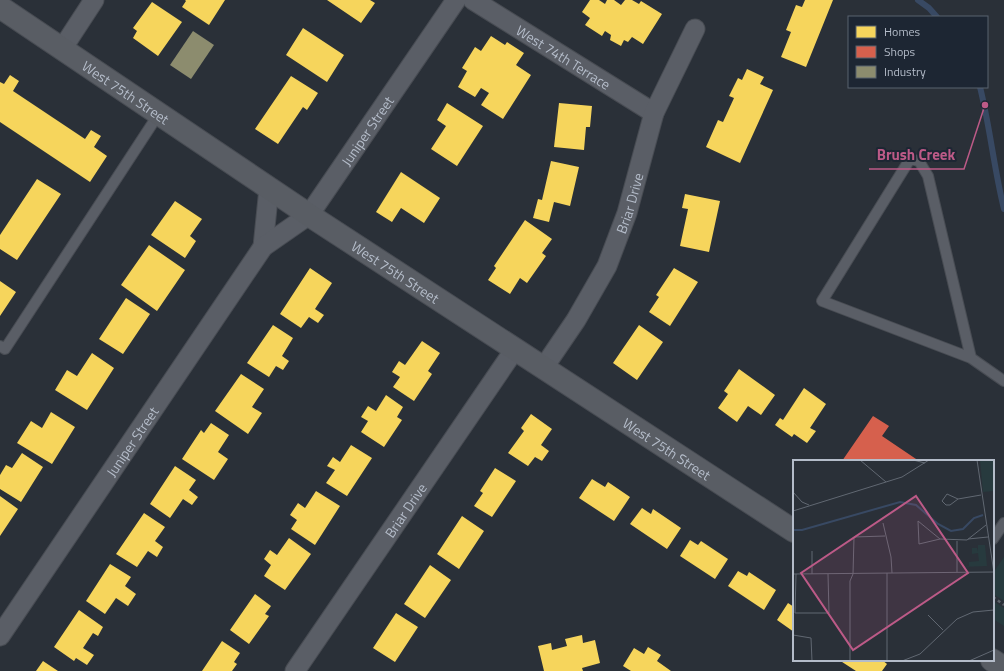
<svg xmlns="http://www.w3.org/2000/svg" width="1004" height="671" font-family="'Titillium Web',sans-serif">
<rect width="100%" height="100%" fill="#2a3038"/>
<path fill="#273a3e" d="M1004 557V601L993 594V573Z
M993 601 1004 608V626L993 619Z"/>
<path fill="#f6d55c" d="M185 0H225L209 25 182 7 186 1Z
M327 0H370L375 3 361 23Z
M590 0H599L605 4 607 0H614L621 5 625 0H632L639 4 641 1 662 14 643 44 632 37 628 42 624 40 621 46 610 40 611 35 605 31 602 36 585 25 590 18 582 12Z
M805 0H833L806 67 781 57 791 32 786 30 796 5 802 7Z
M152 2 182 22 158 56 133 38 137 31 133 28Z
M303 28 344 55 327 82 286 55Z
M491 36 505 45 507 42 524 53 516 65 531 75 503 119 481 105 489 93 481 88 475 97 458 87 467 71 462 68 475 47 481 51Z
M747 69 764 77 760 84 773 90 740 163 706 147 718 120 723 122 734 98 729 96 738 78 742 80Z
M10 75 19 81 13 91 85 139 91 130 101 136 94 147 107 156 90 182 0 122V82L4 84Z
M291 76 318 93 307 110 303 107 278 144 255 129Z
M447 103 483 126 457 166 431 149 446 126 437 120Z
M559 103 592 106 590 127H586L584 150 554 147Z
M551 161 579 167 570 206 554 202 549 222 533 218 538 199 542 200Z
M401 172 440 198 424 223 401 208 392 222 376 212Z
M37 179 61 194 17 260 0 249V235Z
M685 194 720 201 709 252 680 246 688 209 682 208Z
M175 201 202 219 190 236 196 241 185 258 151 235Z
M525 220 552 239 542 253 546 256 527 283 520 278 510 294 488 280 496 268 494 266Z
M149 245 185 270 157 311 121 285Z
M310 268 332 283 315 309 324 315 318 323 309 317 301 328 280 314Z
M674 268 698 282 670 326 649 312 659 297 656 295Z
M0 281 16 292 0 316Z
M126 298 150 314 123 354 99 339Z
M273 325 293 338 282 356 289 361 283 370 276 366 269 377 247 363Z
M639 325 663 342 637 380 613 363Z
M422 341 440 353 428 371 432 374 414 401 393 387 400 377 392 372 399 361 405 365Z
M92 353 114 368 87 410 55 390 67 370 77 376Z
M739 369 775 395 761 415 748 406 737 422 718 408 728 394 724 391Z
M241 374 264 389 252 407 262 413 248 434 215 411Z
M804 388 826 404 810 428 816 431 807 443 794 434 792 437 775 425 780 418 783 420Z
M386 395 403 407 397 417 402 420 384 447 361 432 368 421 361 417 368 406 376 411Z
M51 412 75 427 52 464 17 443 31 421 42 428Z
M531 414 552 429 541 445 549 451 542 461 535 457 528 466 508 453 524 431 521 428Z
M211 423 229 435 218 452 228 459 214 480 182 459 201 430 204 433Z
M351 445 372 458 347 496 326 483 335 470 327 466 333 457 340 462Z
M22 453 43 467 21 502 0 489V475L6 465 12 468Z
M175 466 196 480 189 490 198 497 192 505 183 499 170 518 150 504Z
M495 468 516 481 492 517 474 506 483 493 480 491Z
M592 479 605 487 608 482 630 497 614 521 579 498Z
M316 491 340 506 315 545 291 529 297 520 290 515 298 503 305 508Z
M0 496 18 509 0 536Z
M642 508 651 514 653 509 681 528 667 549 630 524Z
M144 513 165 527 155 541 163 547 157 557 148 551 137 567 116 554Z
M462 516 484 531 459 569 437 554Z
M289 538 311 554 285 590 264 576 271 565 264 559 270 550 277 555Z
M690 540 698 545 701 541 728 559 715 579 680 556Z
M110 564 131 577 125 586 136 594 128 606 116 598 105 614 86 601Z
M430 565 451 580 425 618 404 604Z
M738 571 747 576 749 572 776 590 764 610 728 586Z
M255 594 271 606 265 614 269 616 249 644 230 630Z
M788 603 794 607V632L777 620Z
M79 610 103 627 98 636 93 633 83 648 94 655 87 665 76 658 74 661 54 647Z
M396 613 418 627 395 662 373 648Z
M582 635 583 643 595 640 600 663 582 668 583 671H544L538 646 551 643 552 650 567 646 565 639Z
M222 641 240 653 234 662 237 664 232 671H202Z
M648 647 661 655 657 661 671 671H631L623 666 634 648 644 654Z
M839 660H882L887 664 882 671H856Z
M43 661 58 671H36Z"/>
<path fill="#d6604d" d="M873 416 889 426 882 436 919 461H870L867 459 866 461H842Z"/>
<path fill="#8c8c6e" d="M193 31 214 45 191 79 170 65Z"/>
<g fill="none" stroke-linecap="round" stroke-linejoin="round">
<path stroke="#384963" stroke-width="6" d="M918 0 929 8 937 17
M980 87C990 127 994 169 1004 209"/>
<g stroke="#484c53" stroke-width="12">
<path id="service" d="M0 346 5 349 158 115
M971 358 928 176 919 161 910 159 822 301 971 358 1004 381
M993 539 1004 523"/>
</g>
<g stroke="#484c53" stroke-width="21">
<g id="minor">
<path id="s1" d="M473 0 654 113"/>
<path d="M62 49 94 0"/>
<path d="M263 247 269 188"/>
<path id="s2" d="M544 367 576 320 607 266 627 213 654 113 695 29"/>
<path id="s3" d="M0 636 263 247 309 215 456 0"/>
<path id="s4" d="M295 671 515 349"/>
</g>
</g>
<g stroke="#484c53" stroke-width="24">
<g id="secondary">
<path id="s5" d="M0 7 309 215 794 531"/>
<path d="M992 660 1004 668"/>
</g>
</g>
<path stroke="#5d636a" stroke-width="2.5" stroke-dasharray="3 3" stroke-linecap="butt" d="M993 597 1004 605"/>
<use href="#service" stroke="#5a5e66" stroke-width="10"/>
<use href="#minor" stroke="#5a5e66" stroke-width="19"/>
<use href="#secondary" stroke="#595d64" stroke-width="22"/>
</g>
<g text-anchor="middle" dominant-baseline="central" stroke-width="4" stroke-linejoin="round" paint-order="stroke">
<g font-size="14" fill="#b4bcc9" stroke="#1d2633">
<text stroke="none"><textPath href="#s1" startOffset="107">West 74th Terrace</textPath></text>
<text stroke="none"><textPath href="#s5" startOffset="152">West 75th Street</textPath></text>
<text stroke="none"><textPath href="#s3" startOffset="628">Juniper Street</textPath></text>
<text stroke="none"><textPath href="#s2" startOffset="186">Briar Drive</textPath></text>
<text stroke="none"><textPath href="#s5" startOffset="476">West 75th Street</textPath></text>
<text stroke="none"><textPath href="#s3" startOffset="235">Juniper Street</textPath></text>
<text stroke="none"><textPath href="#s5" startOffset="800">West 75th Street</textPath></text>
<text stroke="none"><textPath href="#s4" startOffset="195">Briar Drive</textPath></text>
</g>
</g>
<g transform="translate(793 460)">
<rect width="201" height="201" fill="#2a3038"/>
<path d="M187 0H201V31L190 32ZM185 85H192L194 106 167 107 176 106V102L186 101 185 93 179 94V88H184L185 92Z" fill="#273a3e"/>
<path fill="none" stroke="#384963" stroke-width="2" d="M0 70H9L107 42 123 45 145 64 158 71 170 69 181 58 190 55"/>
<path fill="none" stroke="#616872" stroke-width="1" d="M67 0 93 22M120 0 132 3M184 0 201 113M0 32 9 42 16 45M165 39 154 34 149 41 153 45H157L165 39 188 35M0 51 109 17 136 0M90 63 98 97 99 113M147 79 125 61 126 84 147 79 174 80 193 65M175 79 195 77M164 81V112M19 91V114M0 114 201 112M3 114 2 153H36L35 114M135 155 150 170M0 175 18 178 19 201M57 201V121L60 114 61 77 92 76M94 201V113M109 201 127 194 164 159 180 152 201 150M176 201 201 190"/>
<path fill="#bc5a87" fill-opacity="0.15" stroke="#bc5a87" stroke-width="2" d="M123 36 175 113 60 190 8 113Z"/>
<rect width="201" height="201" fill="none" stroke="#b4bcc9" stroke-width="2"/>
</g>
<path fill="none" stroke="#bc5a87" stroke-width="1.5" d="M985 105L964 169H869"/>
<circle fill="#bc5a87" stroke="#1d2633" stroke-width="1.5" cx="985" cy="105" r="4"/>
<g font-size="15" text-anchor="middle" font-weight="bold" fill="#bc5a87" stroke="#1d2633" stroke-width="4" stroke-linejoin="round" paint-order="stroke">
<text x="916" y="160">Brush Creek</text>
</g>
<rect x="848" y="16" width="140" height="72" fill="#1d2633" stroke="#59626f"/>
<rect x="856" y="26" width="20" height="12" fill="#f6d55c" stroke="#59626f"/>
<text x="884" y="36" font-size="12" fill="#b4bcc9">Homes</text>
<rect x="856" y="46" width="20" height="12" fill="#d6604d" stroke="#59626f"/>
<text x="884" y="56" font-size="12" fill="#b4bcc9">Shops</text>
<rect x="856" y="66" width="20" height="12" fill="#8c8c6e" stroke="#59626f"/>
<text x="884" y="76" font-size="12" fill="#b4bcc9">Industry</text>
</svg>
